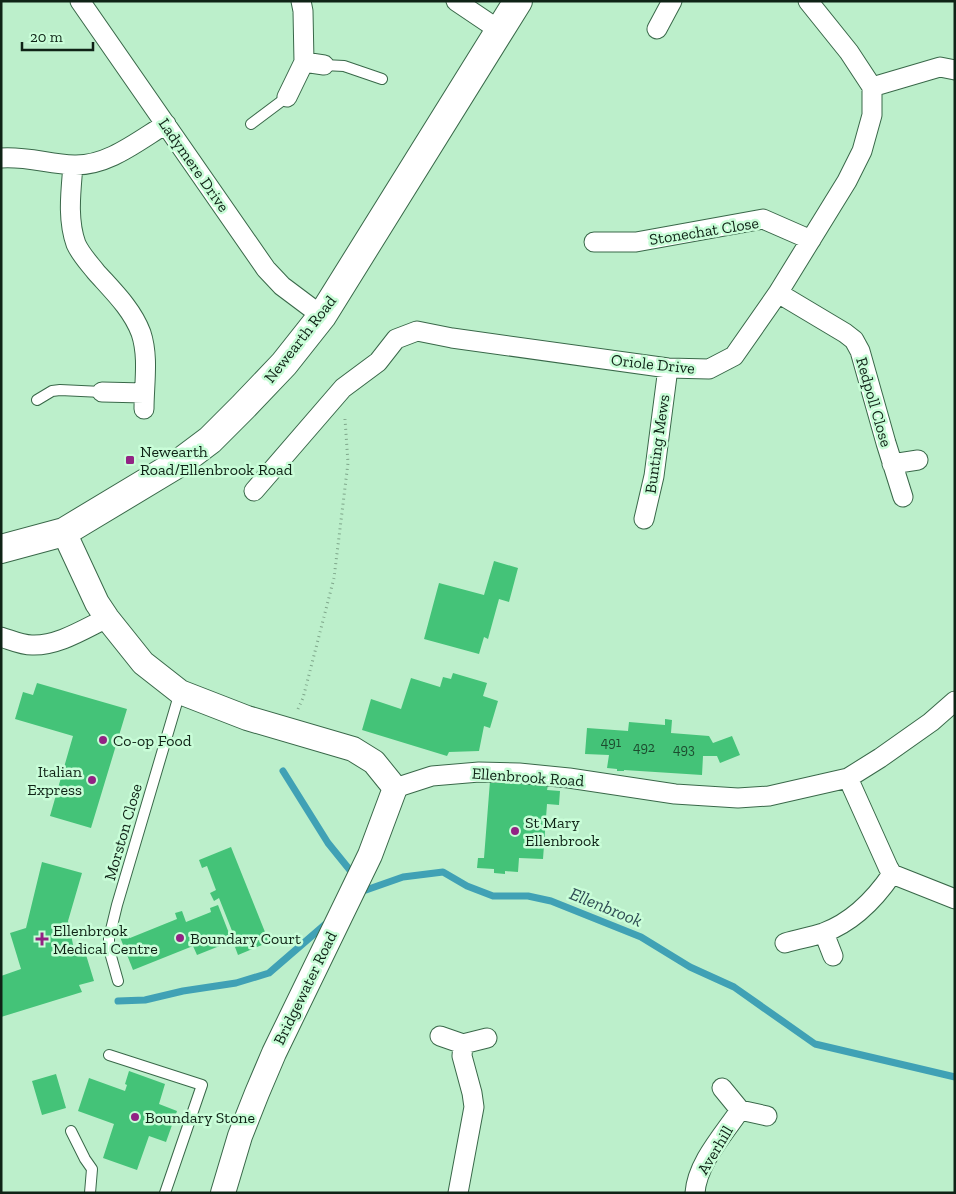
<svg xmlns="http://www.w3.org/2000/svg" width="956" height="1194" font-family="'Zilla Slab',serif">
<rect width="100%" height="100%" fill="#bcefcb"/>
<g fill="none" stroke-linecap="round" stroke-linejoin="round">
<path stroke="#40a1b5" stroke-width="7" d="M283 771 328 843 366 890 403 877 443 872 467 886 493 896H528L551 901 641 937 690 967 734 987 815 1044 955 1077
M118 1001 145 1000 183 991 236 983 269 973 328 922"/>
</g>
<path fill="#44c378" d="M494 561 518 568 509 602 499 599 488 639 484 637 479 654 424 639 439 583 484 595Z
M453 673 487 683 483 696 498 701 490 728 484 726 479 751 449 752 447 756 362 730 371 699 401 709 411 678 440 687 443 677 451 679Z
M37 683 127 709 91 828 50 816 73 736 15 719 23 692 33 695Z
M665 719 672 720 671 733 709 736 713 743 732 736 740 755 720 763 717 756H703L702 775 624 770V771H617V769L607 768 609 755 585 754 587 728 628 731 629 722 665 725Z
M490 781 548 785 547 790 560 791 559 805 547 804 543 859 519 858 518 872 505 871V874L494 873V869L477 868 478 858H484Z
M231 847 269 942 238 955 235 947 238 946 219 898 214 901 210 893 216 890 207 866 202 868 199 860Z
M42 862 82 873 68 921 74 949 83 945 94 981 79 985 82 992 1 1017V976L21 969 10 933 26 928Z
M218 905 232 941 197 955 193 946 133 970 120 937 128 934 130 938 177 919 175 913 182 911 186 922 211 912 210 908Z
M129 1071 165 1084 159 1104 177 1111 166 1142 149 1136 137 1170 103 1158 114 1124 78 1111 89 1078 125 1091 127 1085 125 1084Z
M56 1074 66 1108 42 1115 32 1081Z"/>
<g fill="none" stroke-linecap="round" stroke-linejoin="round">
<g stroke="#396849" stroke-width="12">
<path id="service" d="M324 65 344 66 382 79
M251 124 287 97
M37 400 52 391 60 390 102 392
M118 981 109 949V938L117 905 180 692
M109 1055 202 1085 165 1193
M71 1131 85 1159 92 1169 90 1193"/>
</g>
<g stroke="#396849" stroke-width="21">
<path id="minor" d="M80 1 266 269 282 286 322 316
M456 1 499 30
M657 29 672 1
M304 62 324 65
M872 87 940 67 955 70
M287 97 304 62 303 11 301 1
M1 158C26 156 49 164 74 165 108 166 138 141 166 124
M73 165C71 191 67 219 76 244 81 255 89 263 96 272 113 291 132 309 141 333 149 357 144 384 144 409
M594 242H636L763 219 811 240
M778 293 845 333 854 340 860 351 886 443 903 497
M102 392 144 393
M892 464 918 460
M254 491 343 388 378 362 396 339 417 331 452 338 668 368 709 369 734 356 778 293 847 181 862 151 872 115V87L849 52 808 1
M644 519 654 476 668 368
M1 637C11 640 21 645 32 645 58 646 84 629 107 618
M848 778 888 867 892 874 955 899
M395 788 432 776 479 772 519 773 569 778 675 794 738 798 769 796 848 778 880 758 931 722 955 701
M824 933 833 956
M785 943C798 939 811 937 823 933 853 922 875 899 892 874
M440 1036 463 1044 487 1038
M722 1088 740 1110 767 1116
M458 1193 474 1107 472 1093 462 1056 463 1044
M695 1193C697 1163 724 1134 740 1110"/>
</g>
<g stroke="#396849" stroke-width="26">
<path id="tertiary" d="M64 532 97 603 107 618 143 663 180 692 247 718 353 749 374 762 395 788 370 855 274 1053 257 1093 240 1136 223 1193"/>
</g>
<g stroke="#396849" stroke-width="30">
<path id="secondary" d="M1 549 64 532 182 461 210 440 243 407 284 364 322 316 518 1"/>
</g>
<path stroke="#7ea68a" stroke-width="3" stroke-dasharray="1 4" stroke-linecap="butt" d="M298 709 303 698 334 578 348 463 345 419"/>
<use href="#service" stroke="#fff" stroke-width="10"/>
<use href="#minor" stroke="#fff" stroke-width="19"/>
<use href="#tertiary" stroke="#fff" stroke-width="24"/>
<use href="#secondary" stroke="#fff" stroke-width="28"/>
</g>
<g fill="#922384" stroke="#c9fdd8" stroke-width="2">
<rect x="125" y="455" width="10" height="10" rx="2.5"/>
<circle cx="103" cy="740" r="5"/>
<circle cx="92" cy="780" r="5"/>
<circle cx="515" cy="831" r="5"/>
<circle cx="180" cy="938" r="5"/>
<path d="M39.5 931.5h5v5h5v5h-5v5h-5v-5h-5v-5h5z"/>
<circle cx="135" cy="1117" r="5"/>
</g>
<g text-anchor="middle" dominant-baseline="central" stroke-width="5" stroke-linejoin="round" paint-order="stroke">
<g font-size="14" fill="#1c4b2e">
<text x="611" y="742">491</text>
<text x="644" y="747">492</text>
<text x="684" y="749">493</text>
</g>
<g font-size="16" fill="#0f2316" stroke="#c9fdd8">
<text transform="translate(194 165) rotate(55)">Ladymere Drive</text>
<text transform="translate(704 231) rotate(-9)">Stonechat Close</text>
<text transform="translate(300 339) rotate(-52)">Newearth Road</text>
<text transform="translate(653 364) rotate(6)">Oriole Drive</text>
<text transform="translate(874 402) rotate(74)">Redpoll Close</text>
<text transform="translate(657 444) rotate(-82)">Bunting Mews</text>
<text transform="translate(528 777) rotate(4)">Ellenbrook Road</text>
<text transform="translate(123 832) rotate(-74)">Morston Close</text>
<text transform="translate(305 988) rotate(-64)">Bridgewater Road</text>
<text transform="translate(715 1150) rotate(-59)">Averhill</text>
</g>
<g font-size="16" fill="#0f2316" stroke="#c9fdd8" text-anchor="start">
<text x="140" y="451">Newearth<tspan x="140" dy="18">Road/Ellenbrook Road</tspan></text>
<text x="113" y="740">Co-op Food</text>
<text x="82" y="771" text-anchor="end">Italian<tspan x="82" dy="18">Express</tspan></text>
<text x="525" y="822">St Mary<tspan x="525" dy="18">Ellenbrook</tspan></text>
<text x="53" y="930">Ellenbrook<tspan x="53" dy="18">Medical Centre</tspan></text>
<text x="190" y="938">Boundary Court</text>
<text x="145" y="1117">Boundary Stone</text>
</g>
<g font-size="18" font-style="italic" fill="#2f4d54" stroke="#c9fdd8">
<text transform="translate(606 907) rotate(22)">Ellenbrook</text>
</g>
</g>
<rect width="956" height="1194" fill="none" stroke="#0f2316" stroke-width="5"/>
<path d="M22 42v8h71v-8" fill="none" stroke="#0f2316" stroke-width="2.5"/>
<text x="30" y="42" font-size="15" fill="#0f2316" stroke="#c9fdd8" stroke-width="4" paint-order="stroke">20 m</text>
</svg>
